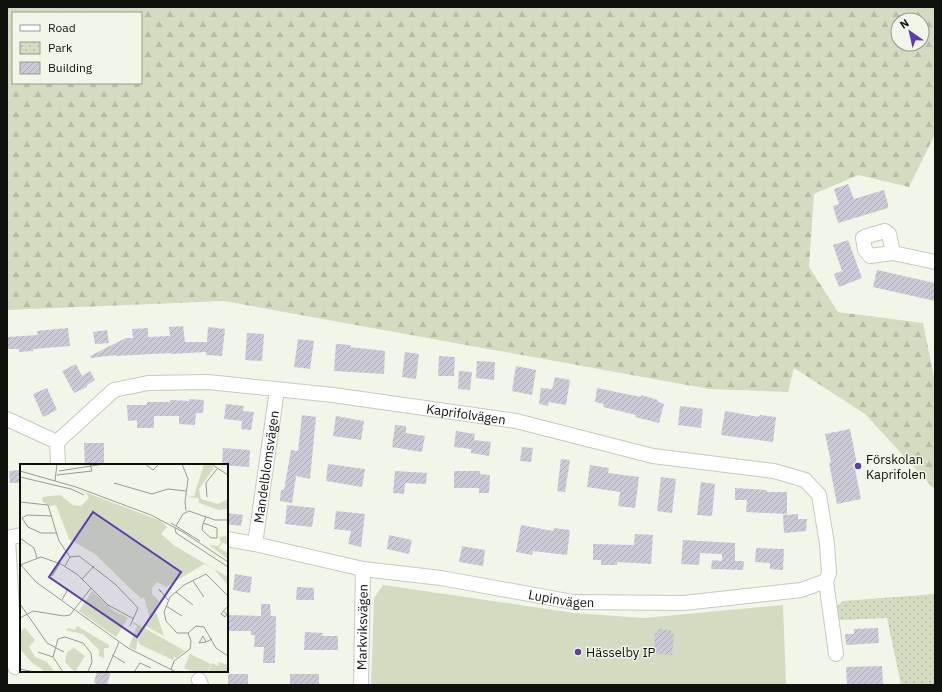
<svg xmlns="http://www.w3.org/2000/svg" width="942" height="692" font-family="'IBM Plex Sans',sans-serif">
<defs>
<pattern id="forest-firs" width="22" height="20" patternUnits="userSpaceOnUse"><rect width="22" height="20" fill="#d3dcc0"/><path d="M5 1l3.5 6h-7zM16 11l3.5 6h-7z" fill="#b4bca4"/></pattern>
<pattern id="park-dots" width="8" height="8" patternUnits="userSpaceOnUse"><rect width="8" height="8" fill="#d3dcc0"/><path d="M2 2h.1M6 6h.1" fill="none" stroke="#b4bca4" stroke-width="1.8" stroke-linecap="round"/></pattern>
<pattern id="building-hatch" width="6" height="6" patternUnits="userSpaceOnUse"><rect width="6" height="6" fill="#cbcad6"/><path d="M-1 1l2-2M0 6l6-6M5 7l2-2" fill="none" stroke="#adacb6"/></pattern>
</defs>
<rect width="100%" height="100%" fill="#f1f6e9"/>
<path fill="#d3dcc0" d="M383 585 574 613 644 618 783 605 786 685H371L374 598Z"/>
<path fill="url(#forest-firs)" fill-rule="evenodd" d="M7 7H935V134L909 187 858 175 814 194 809 267 838 312 923 323 935 382V490L865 414 794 368 788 392 709 389 224 301 7 310ZM13 13H141V83H13ZM898 20H922V44H898Z"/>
<path fill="url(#park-dots)" d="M935 594V685H901L887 618 839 620 837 606 843 601Z"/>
<path fill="url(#building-hatch)" d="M848 184 854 199 884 190 888 204V208L838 223 833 206 839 204 834 189Z
M848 240 862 278 839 287 834 274 842 271 833 245Z
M877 270 935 283V301L873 287Z
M183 326 185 342H207L208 327 225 329 222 356 206 355V352L171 354V353L116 356V355L91 358 90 356 126 338H133L132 329 148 328V337L170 336 169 327Z
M68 328 70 346 33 349V351L19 352V349H7V337L38 335 37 331Z
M107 330 109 343 95 344 93 332Z
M247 333 264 334 262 361 245 360Z
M298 339 314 341 310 369 294 367Z
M336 344 351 345 350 347 385 351 384 374 334 371Z
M405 352 419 354 416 379 402 377Z
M439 356 455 357 454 376H438Z
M477 361 495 362 494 380 476 378Z
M76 364 82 376 90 371 95 380 87 385V387L74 393 62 371Z
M516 366 536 370 532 395 512 391Z
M459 371 472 372 470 390 458 389Z
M555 377 570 380 566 405 549 402 548 406 539 404 541 388 552 389Z
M47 388 57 410 43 417 33 394Z
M597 388 641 397V395L658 400V402L664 404 659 423 635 417 636 415 603 407 604 404 595 402Z
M189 399 204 400 203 413H196L195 425 179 424V416H154V428H137V420L128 421 127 405H147V402H170V400L189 401Z
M226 404 244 406 243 411 254 412 251 430 241 429 242 421 224 419Z
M680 406 703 409 701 428 678 425Z
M725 411 759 417 760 415 776 417 773 442 721 435Z
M302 415 316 417 310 479 296 476 292 503 280 501 281 490H284L291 450 298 451Z
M336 416 364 421 361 440 333 436Z
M395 425 406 426V433L425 436 422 452 392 447Z
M850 429 858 469H855L861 499 837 504 829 463 831 462 825 434Z
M456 431 475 434 474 440 491 442 489 456 471 453V449L454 447Z
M84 443H104V465H85Z
M522 447 533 448 531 462 520 461Z
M223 448 250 450 249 467 222 465Z
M561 459 570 460 565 492 557 491Z
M328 464 365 469 362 487 326 481Z
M590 465 609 468 608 473 639 477 635 508 618 506 620 492 587 487Z
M21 470V483H10L9 471Z
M395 471 427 473 426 484 405 483 404 494 393 493Z
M454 471H480V474L490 475 489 493H479V488H454Z
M661 477 676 479 672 513 657 511Z
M701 482 715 484 712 516 697 515Z
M735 488 767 490V492H787V514L746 512 747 500H735Z
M287 505 315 508 312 527 285 524Z
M336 511 365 514 361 547 348 544 351 531 334 529Z
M227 513 243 515 241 526 227 524Z
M798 514V519H807L806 531 784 533 783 515Z
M521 525 553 531 554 528 570 530 567 555 533 551 532 555 516 552Z
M635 534 653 535 651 564 617 562V565H601V560H593V544L634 545Z
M389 535 412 540 409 554 387 549Z
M683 540 735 543V561H744L743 570 711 569 712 560 722 561V554L700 553 699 565 681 564Z
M462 546 485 550 483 566 459 562Z
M756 548 784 549 783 570 770 569V563L755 562Z
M235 574 252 577 250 593 233 590Z
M297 587 314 588V600H296Z
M261 604H270L271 616H276L275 663H263L264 647H254L255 635H251V631H227V615L261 616Z
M878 628 879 643 846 645 845 634H854V629Z
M659 629 671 630V634H674L672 655 654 654 655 633H658Z
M305 632 323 633 322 636H338V650H304Z
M882 666 883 685H847L846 667Z
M97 671H111L107 685H102L94 683Z
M228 674H248V684H228Z
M290 674H319V685H290Z"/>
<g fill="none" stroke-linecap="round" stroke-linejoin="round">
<g stroke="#c6cabe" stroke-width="16">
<g id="street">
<path d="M893 253 889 234 885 231 867 236 863 238 865 250 870 256 893 253 935 262"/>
<path d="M7 419 57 442"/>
<path id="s1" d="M58 465 57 442 114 390 148 383 208 382 333 395 516 421 653 456 774 471 805 480 819 495 827 544 829 573 826 581 836 654"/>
<path d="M7 538 21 535"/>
<path d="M8 538 15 667"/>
<path id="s2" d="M227 539 255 544 363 569 441 578 573 602 684 603 801 590 826 581"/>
<path id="s3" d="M255 544 277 390"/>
<path d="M199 680 201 685"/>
<path id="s4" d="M361 685 363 569"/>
</g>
</g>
<use href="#street" stroke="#fff" stroke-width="14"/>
</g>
<g fill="#5d3bb3" stroke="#f1f6e9" stroke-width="1.5">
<circle cx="858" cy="466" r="4"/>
<circle cx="578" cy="652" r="4"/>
</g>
<g text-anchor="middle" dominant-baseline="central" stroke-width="3" stroke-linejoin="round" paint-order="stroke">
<g font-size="13" fill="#0f110c" stroke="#f1f6e9">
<text stroke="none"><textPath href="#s1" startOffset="455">Kaprifolvägen</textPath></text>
<text stroke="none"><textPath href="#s3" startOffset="78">Mandelblomsvägen</textPath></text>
<text stroke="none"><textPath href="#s2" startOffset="340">Lupinvägen</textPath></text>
<text stroke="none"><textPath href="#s4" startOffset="58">Markviksvägen</textPath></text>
</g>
<g font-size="13" fill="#0f110c" stroke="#f1f6e9" text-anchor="start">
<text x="866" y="459">Förskolan<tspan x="866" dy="15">Kaprifolen</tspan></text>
<text x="586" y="652">Hässelby IP</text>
</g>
</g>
<g transform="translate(20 464)">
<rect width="208" height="208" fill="#f1f6e9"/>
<path d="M206 72 208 80 202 79 199 84 208 89V95L189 81 198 82 201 79 199 73ZM72 127 94 147 108 154 96 173 59 147ZM170 190 191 200 187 208H173L164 204Z" fill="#d3dcc0"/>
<path d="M184 0H190L194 4 179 25 181 35 198 40 208 35V45L199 46 179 39 178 34 167 33 174 32ZM49 22 141 57 147 63 141 70 155 82 208 113V121L194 105 184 100 146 123 137 118 132 124V130L139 137 135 145 144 172 124 161 130 155 124 133 122 135 115 129 75 90 49 75 36 41 30 42 23 38 22 33 40 31 53 41 61 42 69 34 66 29ZM57 162 89 181V184H84V194L79 192V186L63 170 45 166 49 164 55 166ZM5 164 15 176 9 183 15 193 27 198 35 208H26L11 198 0 185V167ZM125 171 148 184 155 192 153 196 119 180 118 174ZM54 184 65 192 55 208 45 198 47 188Z" fill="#d3dcc0"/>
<path d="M114 158 165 187 156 194 148 184 125 171 118 174 116 186 109 183 117 162 112 159ZM199 198 208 201V208H188L192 199 198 202Z" fill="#d3dcc0"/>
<path fill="none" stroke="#979a91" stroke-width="1" d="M125 0 133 6 139 0M162 0 168 15 165 38 166 47M191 0 208 11M0 7 56 23 131 51 163 68 208 98M39 7 84 0M37 11 72 7 70 0M0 13 51 25 64 31M35 17 37 0M94 19 132 30 148 25 166 27M187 33 186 19 197 5M0 38 28 41 39 77 50 93M32 52 7 51 2 54 8 63 21 69H37M151 59 180 77M183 59 197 64V74H191L182 66 183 60 186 53M156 62 163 50 169 47 195 56H208M155 64 156 69 208 103M0 74 14 84 17 94M0 100 16 118 108 184 156 208M0 101 21 93 41 100 58 111 88 141 114 155M45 102 50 93 59 92 95 120 118 144 110 162M32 112 40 99M62 115 74 102M173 117 184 133M141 128 139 125 148 136M156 128 173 141M42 136 48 125M0 140 27 179 44 188M146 142 162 152M203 147 207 150 205 153 201 150 208 142M0 154 13 147 44 152 50 151 71 124M168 169H157L146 157 144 148 150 133 164 121 186 110 208 132M168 169 176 162 184 163 196 184 208 192M186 178 179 179 183 172 186 178 192 175M18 188 33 193M92 191 105 199M0 205 14 208M151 206 154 197 170 185 171 177 168 169M43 208 33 193 38 175 45 173 63 179 71 189 72 198 68 208M86 208 99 178M114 208 120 199 131 204"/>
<path fill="#5d3bb3" fill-opacity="0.15" stroke="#5d3bb3" stroke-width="2" d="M73 48 161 108 117 173 29 113Z"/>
<rect width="208" height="208" fill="none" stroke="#0f110c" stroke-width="2"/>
</g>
<rect width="942" height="692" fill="none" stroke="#0f110c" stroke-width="16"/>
<rect x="12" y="12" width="130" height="72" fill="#f1f6e9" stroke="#979a91"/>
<rect x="20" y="25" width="20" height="6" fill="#ffffff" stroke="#979a91"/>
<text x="48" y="32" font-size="12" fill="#0f110c">Road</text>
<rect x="20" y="42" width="20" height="12" fill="url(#park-dots)" stroke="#979a91"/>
<text x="48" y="52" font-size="12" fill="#0f110c">Park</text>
<rect x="20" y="62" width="20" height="12" fill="url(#building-hatch)" stroke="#979a91"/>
<text x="48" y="72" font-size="12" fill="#0f110c">Building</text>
<g transform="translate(910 32) rotate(326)"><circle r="19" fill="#f1f6e9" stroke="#979a91"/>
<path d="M0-3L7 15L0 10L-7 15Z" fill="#5d3bb3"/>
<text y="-6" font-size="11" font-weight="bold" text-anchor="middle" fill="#0f110c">N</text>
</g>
</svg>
